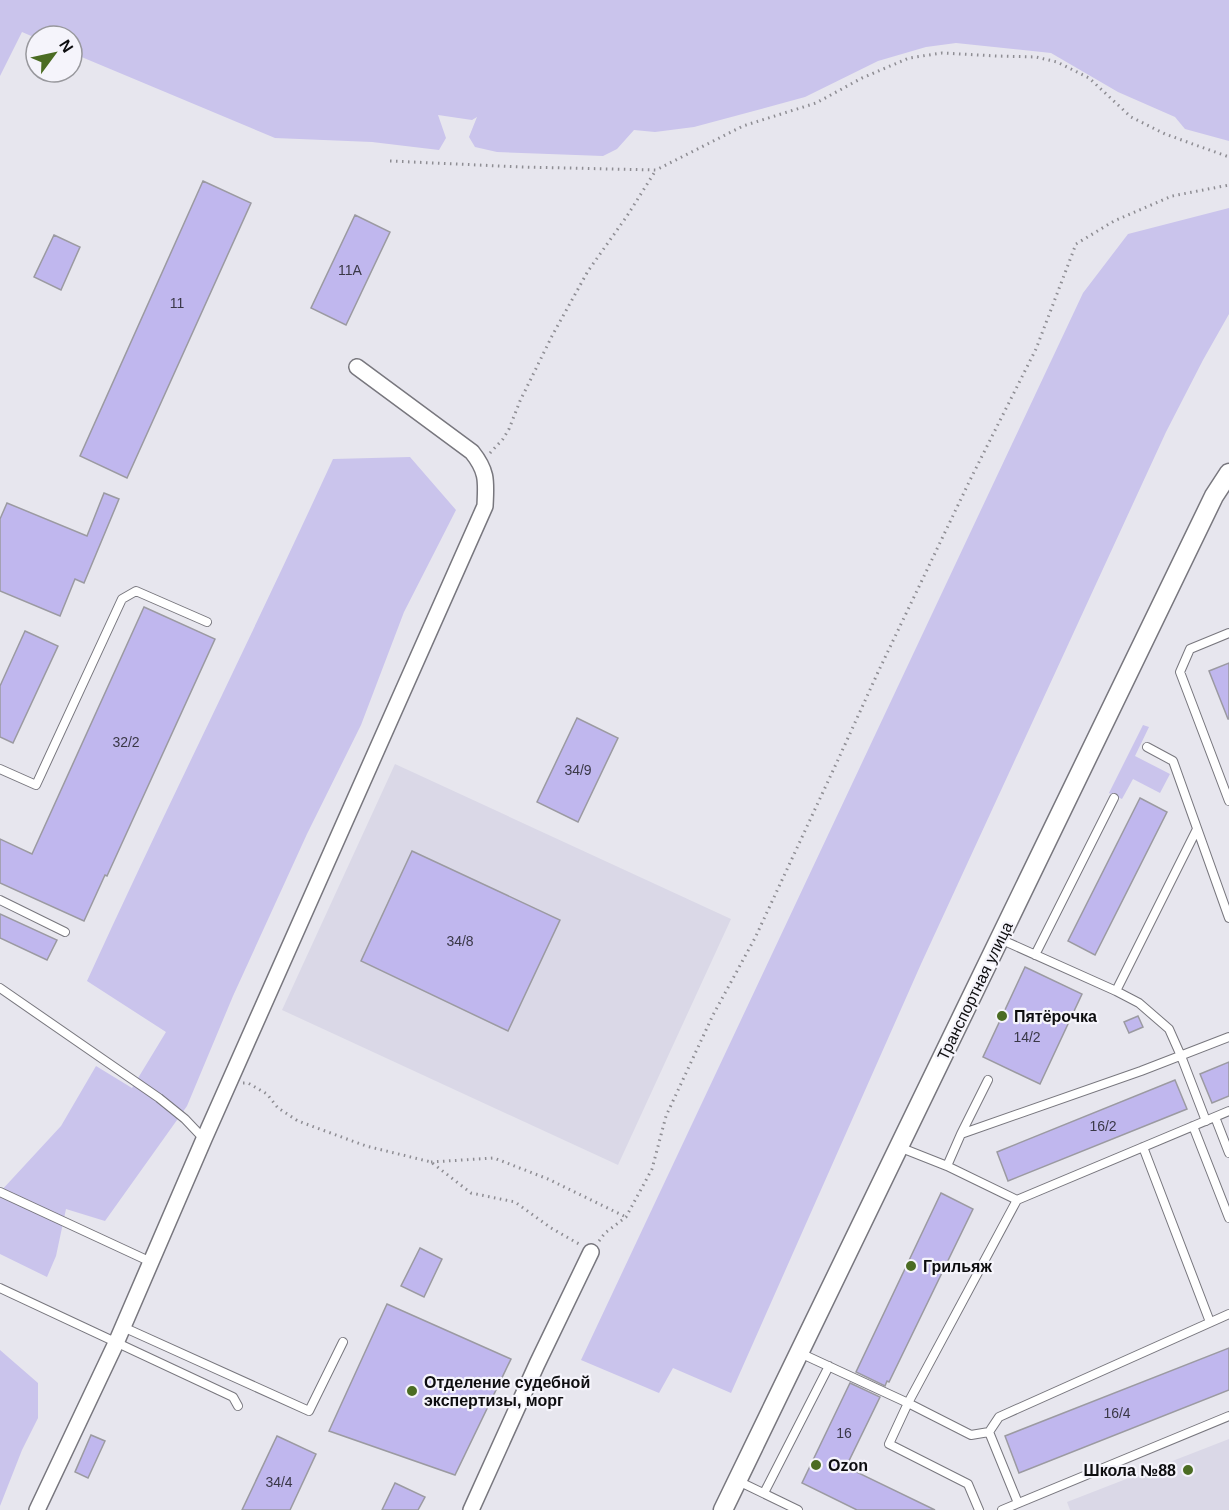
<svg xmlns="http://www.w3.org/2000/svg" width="1229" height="1510" font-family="Arial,sans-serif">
<rect width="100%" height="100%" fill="#e7e6ee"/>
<path fill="#dad8e7" d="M395 764 731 919 618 1165 282 1010Z
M1229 1439V1510H1070L1067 1502Z"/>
<path fill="#cac4ec" d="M0 0H1229V141L1185 129 1175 117 1118 92 1051 53 956 43 926 47 878 61 805 97 750 112 694 127 655 132 634 130 617 149 603 156 497 152 475 147 469 137 477 117 472 120 438 115 446 138 439 150 372 142 275 138 72 53V36H36V38L22 32 0 76Z
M1229 208V314L1203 360 1166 432 921 964 731 1393 673 1368 659 1393 581 1360 1083 293 1128 234Z
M410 457 456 510 404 612 361 725 307 834 233 996 187 1106 105 1221 66 1209 56 1256 47 1277 0 1254V1192L61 1126 96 1066 132 1088 166 1032 87 981C167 806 253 634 333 459Z
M1143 725 1149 727 1135 756 1170 774 1160 793 1133 779 1122 799 1109 793Z
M0 1350 38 1383V1418L22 1450 0 1506Z"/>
<path fill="#c0b7ee" stroke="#9b9aa1" stroke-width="1.5" d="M203 181 251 203 127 478 80 456Z
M355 215 390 232 346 325 311 308Z
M54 235 80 247 61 290 34 277Z
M104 493 119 499 84 583 75 579 60 616 0 591V519L7 503 87 536Z
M144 607 215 639 107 876 105 875 84 921 0 883V839L32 854Z
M25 631 58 646 13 743 0 737V686Z
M1229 663V719H1228L1209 671Z
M577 718 618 738 578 822 537 802Z
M1140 798 1167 812 1095 955 1068 941Z
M412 851 560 920 508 1031 361 961Z
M0 914 57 940 47 960 0 938Z
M1025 967 1082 994 1040 1084 983 1057Z
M1138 1016 1143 1027 1129 1033 1124 1022Z
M1229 1062V1096L1212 1103 1200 1074Z
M1175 1080 1187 1109 1008 1181 997 1152Z
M941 1193 973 1209 889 1382 887 1381 885 1386 856 1372Z
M420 1248 442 1259 424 1297 401 1286Z
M387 1304 511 1359 455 1475 329 1431Z
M1229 1348V1390L1019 1473 1005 1436Z
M850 1383 880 1397 846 1467 935 1510H857L802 1483Z
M91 1435 105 1441 88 1478 75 1472Z
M277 1436 316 1454 290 1510H242Z
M395 1483 425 1497 418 1510H382Z"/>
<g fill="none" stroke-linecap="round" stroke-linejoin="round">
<g stroke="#78777e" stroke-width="10">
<path id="service" d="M1229 633 1190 649 1180 672 1229 801
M1147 747 1173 761 1229 918
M0 769 36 785 122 599 136 591 207 622
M0 900 65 932
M1000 939 1116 991 1197 829
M1035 955 1114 798
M0 988 159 1098 185 1119 204 1139
M1116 991 1139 1003 1169 1029 1181 1056 1206 1121
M1215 1117 1229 1153
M1193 1126 1229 1218
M961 1134 988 1080
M899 1147 947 1166 1017 1200
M1143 1147 1210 1322
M947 1166 961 1134 1141 1071 1229 1037
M0 1192 151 1262
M0 1288 233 1397 238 1406
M123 1327 309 1411 343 1342
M800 1353 908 1403 1017 1200 1229 1111
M738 1481 798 1510
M764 1493 829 1366
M1018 1503 989 1432 999 1417 1229 1314
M979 1510 968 1484 889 1444 908 1403 971 1435 989 1432
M1002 1510 1229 1416"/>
</g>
<g stroke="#78777e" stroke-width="18">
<path id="minor" d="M37 1510 116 1343 204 1139 485 506C486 482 488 472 472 452L357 367
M471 1510 537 1364 591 1252"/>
</g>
<g stroke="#78777e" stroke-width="21">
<path id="tertiary" d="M723 1510 1214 496 1229 473"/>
</g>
<path stroke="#8e8d93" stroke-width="3" stroke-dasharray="1.5 4.5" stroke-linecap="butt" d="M390 161 522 167 656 170 743 126 816 103 862 78 909 58 942 53 997 56 1036 57 1057 62 1089 78 1131 117 1165 134 1229 157
M490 453 503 439 509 429 520 401 552 336 588 271 627 216 656 170
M243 1083H248L267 1094 278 1108 298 1121 366 1146 431 1162 471 1193 515 1202 551 1228 579 1244
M431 1162 494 1158 548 1179 626 1217
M599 1241 605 1233 626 1217 652 1169 666 1116 713 1015 755 938 837 762 879 670 971 478 1036 349 1076 244 1114 221 1172 196 1229 185"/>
<use href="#service" stroke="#fff" stroke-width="8"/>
<use href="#minor" stroke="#fff" stroke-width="15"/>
<use href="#tertiary" stroke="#fff" stroke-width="18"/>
</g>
<g fill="#4b6c23" stroke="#f5f4fb" stroke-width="2">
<circle cx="1002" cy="1016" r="6"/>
<circle cx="911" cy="1266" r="6"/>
<circle cx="412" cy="1391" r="6"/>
<circle cx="816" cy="1465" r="6"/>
<circle cx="1188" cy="1470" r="6"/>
</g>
<g text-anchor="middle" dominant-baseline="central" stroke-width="4.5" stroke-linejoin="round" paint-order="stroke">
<g font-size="14" fill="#3a3847">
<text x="350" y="270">11А</text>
<text x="177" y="303">11</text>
<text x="126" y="742">32/2</text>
<text x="578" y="770">34/9</text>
<text x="460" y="941">34/8</text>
<text x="1027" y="1037">14/2</text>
<text x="1103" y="1126">16/2</text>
<text x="1117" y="1413">16/4</text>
<text x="844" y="1433">16</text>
<text x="279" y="1482">34/4</text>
</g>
<g font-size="16" fill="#0d0d0f" stroke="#f5f4fb">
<text transform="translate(975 991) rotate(-64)">Транспортная улица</text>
</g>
<g font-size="16" font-weight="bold" fill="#0d0d0f" stroke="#f5f4fb" text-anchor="start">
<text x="1014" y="1016">Пятёрочка</text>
<text x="923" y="1266">Грильяж</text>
<text x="424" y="1382">Отделение судебной<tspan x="424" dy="18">экспертизы, морг</tspan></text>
<text x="828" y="1465">Ozon</text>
<text x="1176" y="1470" text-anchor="end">Школа №88</text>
</g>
</g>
<g transform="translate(54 54) rotate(57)"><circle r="28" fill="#f5f4fb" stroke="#98989d" stroke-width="1.5"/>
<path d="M0-4.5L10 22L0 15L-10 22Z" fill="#4b6c23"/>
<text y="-9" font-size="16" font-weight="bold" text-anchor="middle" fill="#0d0d0f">N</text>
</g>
</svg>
